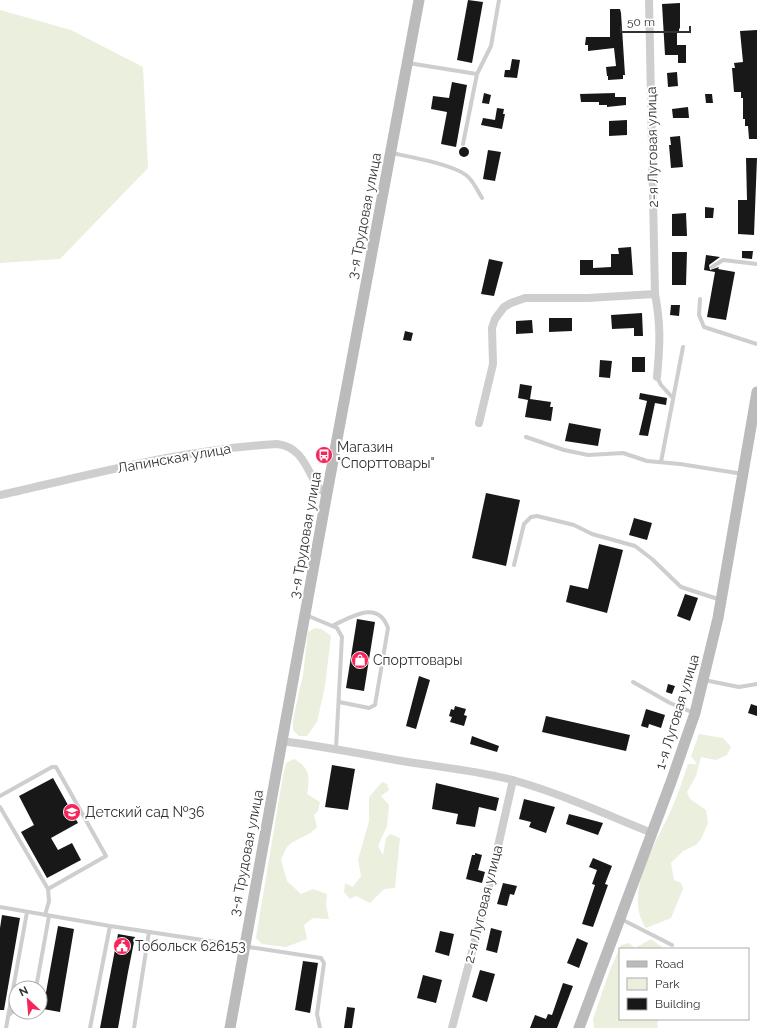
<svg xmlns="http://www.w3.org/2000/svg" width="757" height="1028" font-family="Raleway,sans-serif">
<rect width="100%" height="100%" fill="#fff"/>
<path fill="#eaefde" d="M0 10 71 30 143 67 148 168 60 259 0 263Z
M315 628 322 629 331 636 325 686 317 722 307 736H299L293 730V720L303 675 308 632Z
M699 734 723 738 731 747 727 755 716 760 701 757 696 776 687 792 690 799 706 810 708 823 701 839 696 845 683 851 671 863 674 880 681 883 683 889 671 918 646 928C622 893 657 842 672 808 678 794 683 779 688 764H697L691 756Z
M294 759C310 767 310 778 307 794L320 802 318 811 314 815 317 827C309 837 297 837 288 846 285 849 283 856 281 860L287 881 301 894 313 889 327 894 326 905 329 919 313 918 304 925 307 939 286 947 262 944 256 938 282 781 286 763Z
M382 782 387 784 389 790 381 796 389 805 387 826 378 846 383 855 386 838 390 834 400 838 395 888 384 889 370 903 356 896 350 899 344 892 345 883 353 887 361 876 358 860 369 821V797Z
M651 939 662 947V949H620V1019H660L657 1023 658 1028H594L593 1019 610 970 621 945 629 943 635 948Z"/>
<path fill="#181818" d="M468 0 483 2 472 63 457 60Z
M680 3V28L679 29V32H677V45H686V63H678V55H665L662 4Z
M610 9H620L621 13 625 75H623V79L608 80V76H607L606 67 616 66 614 48 588 51V45H585L586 37H610Z
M757 30V139H749L748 126H745V119H743V98H741V92H734L732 68H735L734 63 743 62 740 31Z
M512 59 520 60 517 78 504 77 505 70H510Z
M677 72 678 86 668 87 667 73Z
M452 82 467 85 456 147 441 144 447 112 431 109 433 96 449 98Z
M484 93 491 95 489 104 482 103Z
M615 93V97H626V105L607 107V105H599V102H581L580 94Z
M705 94H712L713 103H706Z
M688 107 689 118H673L672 109Z
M497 108 504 109 503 114H505L502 129 481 125 483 118 495 120Z
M627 120V135L609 136V121Z
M680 136 683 167 671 168 669 145H671L670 137Z
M459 152a5 5 0 1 1 10 0a5 5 0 1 1-10 0Z
M488 150 501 152 495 181 483 179Z
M746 158H757L754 235 738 234V200H747Z
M705 207 714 208 713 218H705Z
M686 213 687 236H672V214Z
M631 247 633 275H580V260H593V268L611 267V254H619L618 248Z
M742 251H753L752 259 742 258Z
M672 252H687L686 285H672Z
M706 255 720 257 709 265 710 270 719 267 718 269 735 272 726 320 707 317 715 272 704 270Z
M489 259 503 262 494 296 481 294Z
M671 305H680L679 316 670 315Z
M642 313 643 336H634V328L612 329 611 315Z
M549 318H572V331L549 332Z
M532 320 533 333 516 334V321Z
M405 331 413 333 411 341 403 340Z
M632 357H645V372H632Z
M600 360 612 361 610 378 599 377Z
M520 384 532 386 530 399 551 402 550 407H553L551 421 525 417 528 400 518 398Z
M640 393 667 398 666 405 655 403 648 436 639 435 647 401 639 399Z
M569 423 601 429 598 446 565 441Z
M486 493 520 500 506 566 472 558Z
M634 518 652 523 647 540 629 535Z
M599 544 623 550 607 613 566 602 570 585 588 589Z
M685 594 698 598 690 621 677 616Z
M357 619 375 622 364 691 346 688Z
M419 676 430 680 416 729 406 726Z
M668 684 675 686 672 694 666 692Z
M751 704 757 706V716L748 713Z
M455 706 466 709 464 715 467 716 464 726 450 722 452 717 449 716 451 709 454 710Z
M646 709 665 715 661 728 649 724 648 728 641 726Z
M546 716 630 735 626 751 542 732Z
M472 736 499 746 497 752 470 744Z
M332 765 355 769 348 810 325 807Z
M53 778 78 823 51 838 58 850 72 843 81 860 47 878 21 832 34 825 19 796Z
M436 783 499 798 496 811 479 807 475 827 456 824 458 814 432 809Z
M524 799 555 807 546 833 529 827 531 822 519 819Z
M569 814 603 823 598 835 566 824Z
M475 853 482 855 478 870 485 872 482 883 466 879 472 855H475Z
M593 858 612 866 605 884 608 885 593 927 582 924 595 885 592 884 597 870 589 867Z
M503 883 517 886 514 895 510 894 507 906 497 904Z
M2 915 20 918 4 1010H0V928Z
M58 926 74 929 60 1012 43 1009Z
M491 928 502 931 497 953 486 950Z
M440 931 454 934 449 956 435 952Z
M118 934 135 937 128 972 118 1028H100Z
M577 938 588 943 579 968 567 963Z
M303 961 318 963 310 1013 295 1010Z
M480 970 495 974 487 1002 472 997Z
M423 975 442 980 436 1003 417 998Z
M563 983 573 986 557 1028H530L535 1015 546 1019 548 1014 552 1015Z
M347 1007 355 1008 352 1028H344Z"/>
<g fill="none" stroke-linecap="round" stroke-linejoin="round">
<path stroke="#cecece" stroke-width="4" d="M408 63 477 74
M463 144 477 74 491 46 499 0
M392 153C410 157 451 164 466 175 473 180 477 190 482 198
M712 267 723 260 757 264
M700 299 699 315 704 327 757 344
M657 377 661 385 673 398
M526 437 564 450 588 455 623 453 647 461 680 464 743 474
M661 462 683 347
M514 565 524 524 531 517 537 516 574 525 592 534 635 546 652 559 681 587 721 600
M306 615 337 628 342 637 336 748
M332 626C351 617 378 599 388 628L375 705 369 708 339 702
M704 680 739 687 757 684
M633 682 670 703 694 713
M0 796 52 767H56L106 856 48 889 0 807
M0 907 110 926 321 958 324 963 317 1014 320 1028
M45 915 49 901 48 889
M621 919 672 945
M36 988 49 916
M9 1015 16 1008
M6 1028 27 912
M90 1028 110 926
M134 1028 149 932"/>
<path stroke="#cecece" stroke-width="8" d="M649 0 655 294C661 326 660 344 657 377
M479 423 493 364 492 328 495 319 504 307 511 303 525 298H588L655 294
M0 495C91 475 183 449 277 444 311 448 308 488 327 493
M282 741C320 746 358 753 396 760 436 767 477 770 516 781 562 794 607 815 652 833
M452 1028 487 895 513 780"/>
<path stroke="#bbb" stroke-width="11" d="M230 1028 327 493 419 0
M579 1028 671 782 695 713 718 618 757 392"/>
</g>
<defs>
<g id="bus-disc" transform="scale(0.9)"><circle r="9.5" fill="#f5265a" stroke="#fff"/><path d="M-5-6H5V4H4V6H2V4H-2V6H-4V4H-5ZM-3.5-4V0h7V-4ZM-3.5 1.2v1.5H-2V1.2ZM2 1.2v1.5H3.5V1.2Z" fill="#fff"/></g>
<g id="shop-disc" transform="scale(0.9)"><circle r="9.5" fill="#f5265a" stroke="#fff"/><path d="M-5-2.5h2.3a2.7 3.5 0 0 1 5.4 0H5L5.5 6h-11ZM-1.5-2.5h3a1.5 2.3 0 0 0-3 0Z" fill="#fff"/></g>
<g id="school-disc" transform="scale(0.9)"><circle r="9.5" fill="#f5265a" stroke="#fff"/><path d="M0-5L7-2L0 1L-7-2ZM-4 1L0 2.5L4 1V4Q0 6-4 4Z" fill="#fff"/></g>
<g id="civic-disc" transform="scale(0.9)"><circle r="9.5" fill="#f5265a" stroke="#fff"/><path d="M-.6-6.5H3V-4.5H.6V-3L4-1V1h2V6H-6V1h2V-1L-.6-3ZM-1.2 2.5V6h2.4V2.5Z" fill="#fff"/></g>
</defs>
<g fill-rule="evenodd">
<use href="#bus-disc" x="324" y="455"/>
<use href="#shop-disc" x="360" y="660"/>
<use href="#school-disc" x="72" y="812"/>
<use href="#civic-disc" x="122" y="946"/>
</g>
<g text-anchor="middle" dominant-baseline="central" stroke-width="4" stroke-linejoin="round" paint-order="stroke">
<g font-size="14" fill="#313131" stroke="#fff">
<text transform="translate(652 147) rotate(-91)">2-я Луговая улица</text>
<text transform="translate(364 216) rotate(-79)">3-я Трудовая улица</text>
<text transform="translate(174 458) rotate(-10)">Лапинская улица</text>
<text transform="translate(305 535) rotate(-80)">3-я Трудовая улица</text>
<text transform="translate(677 712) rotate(-73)">1-я Луговая улица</text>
<text transform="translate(246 853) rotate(-79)">3-я Трудовая улица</text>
<text transform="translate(483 904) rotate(-76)">2-я Луговая улица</text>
</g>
<g font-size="14" fill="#313131" stroke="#fff" text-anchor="start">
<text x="337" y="447">Магазин<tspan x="337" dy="16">"Спорттовары"</tspan></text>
<text x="373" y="660">Спорттовары</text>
<text x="85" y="812">Детский сад №36</text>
<text x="135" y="946">Тобольск 626153</text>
</g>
</g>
<rect x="619" y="948" width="130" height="72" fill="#ffffff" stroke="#adadad"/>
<rect x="627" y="961" width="20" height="6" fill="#bbbbbb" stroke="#adadad"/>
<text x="655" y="968" font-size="12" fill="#313131">Road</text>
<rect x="627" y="978" width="20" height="12" fill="#eaefde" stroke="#adadad"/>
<text x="655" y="988" font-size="12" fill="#313131">Park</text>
<rect x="627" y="998" width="20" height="12" fill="#181818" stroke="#adadad"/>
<text x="655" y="1008" font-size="12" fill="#313131">Building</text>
<g transform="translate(28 1000) rotate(334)"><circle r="19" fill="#ffffff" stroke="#adadad"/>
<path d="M0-3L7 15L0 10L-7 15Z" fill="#f5265a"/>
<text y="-6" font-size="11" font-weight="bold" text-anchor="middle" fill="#313131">N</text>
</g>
<path d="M621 26v6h69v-6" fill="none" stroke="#313131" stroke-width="2"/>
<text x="627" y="26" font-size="12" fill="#313131" stroke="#ffffff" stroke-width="3" paint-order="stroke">50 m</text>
</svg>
